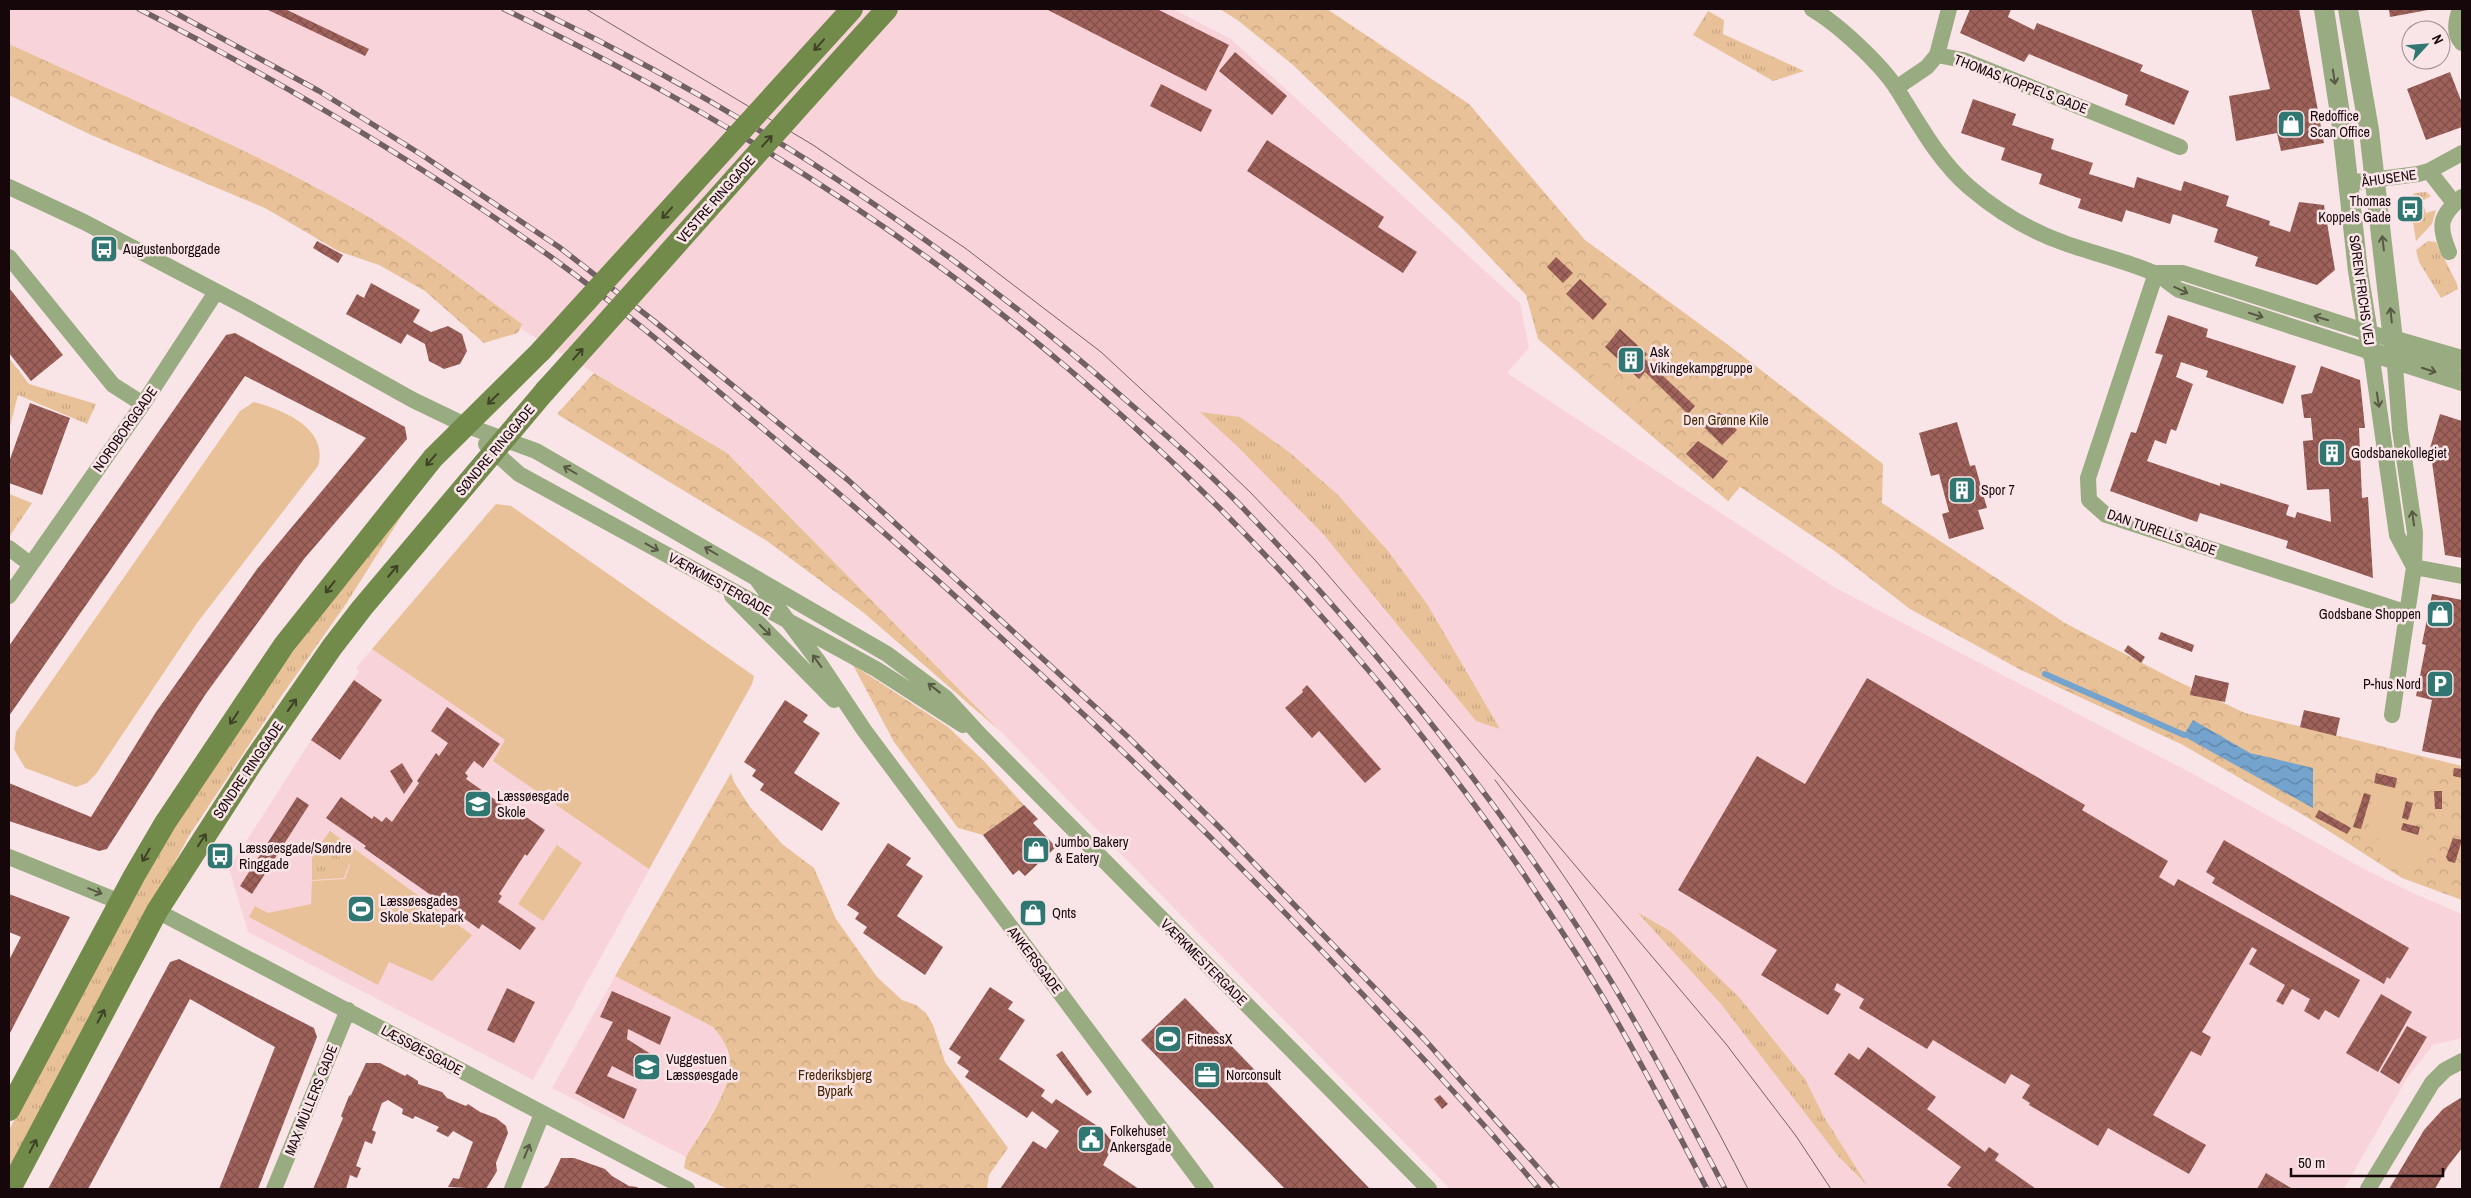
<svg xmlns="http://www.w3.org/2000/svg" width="2471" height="1198" font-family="'Archivo Narrow',sans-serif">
<defs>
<pattern id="grass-tufts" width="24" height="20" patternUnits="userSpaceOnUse" patternTransform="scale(1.25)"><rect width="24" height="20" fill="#e9c198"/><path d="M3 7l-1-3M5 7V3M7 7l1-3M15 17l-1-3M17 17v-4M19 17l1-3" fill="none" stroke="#c7a482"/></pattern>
<pattern id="forest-crowns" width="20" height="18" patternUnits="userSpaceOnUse" patternTransform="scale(1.25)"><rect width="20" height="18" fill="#e9c198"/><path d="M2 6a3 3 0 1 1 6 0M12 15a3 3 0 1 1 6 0" fill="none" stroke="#c7a482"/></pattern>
<pattern id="water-waves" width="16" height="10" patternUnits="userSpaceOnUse" patternTransform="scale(1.25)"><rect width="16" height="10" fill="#74a3ce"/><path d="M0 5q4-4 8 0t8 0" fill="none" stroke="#5e83a5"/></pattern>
<pattern id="building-cross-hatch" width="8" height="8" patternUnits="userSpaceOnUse" patternTransform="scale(1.25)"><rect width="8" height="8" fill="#9f625b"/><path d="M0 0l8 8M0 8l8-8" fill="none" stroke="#814f49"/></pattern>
</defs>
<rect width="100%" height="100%" fill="#f9e5e8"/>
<path fill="#f8d4da" d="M9 9H1173L1231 39 1520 303 1529 348 1507 373 1834 587 2197 776 2362 868 2415 894 2462 914V1038L2433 1045 2407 1078 2344 1189H1450L727 453 508 321 9 56Z
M496 504 511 506 754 676 752 684 533 1080 248 932 229 868 311 740 359 672 356 668Z
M615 976 713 1027 723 1038 730 1062 724 1092 686 1157 552 1088Z"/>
<path fill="url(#grass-tufts)" d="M1708 11 1724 20 1723 34 1804 71 1773 81 1693 35Z
M2426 192 2431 196 2422 201 2426 213 2436 210 2432 224 2416 241 2409 198 2415 193Z
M2428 241 2436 242 2457 284 2458 289 2441 298 2419 262 2416 250Z
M9 358 29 384 96 404 87 424 18 395 9 430Z
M1200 412 1240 417 1289 452 1337 494 1388 551 1427 604 1500 729 1476 721 1324 535 1238 447Z
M9 494 32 503 9 537Z
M404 512 346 604 282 695 190 834 9 1168V1130L114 932 168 837 258 700 332 598Z
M321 844 349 864 344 878 312 880V858Z
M1637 912 1670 931 1739 997 1805 1079 1824 1117 1867 1185 1838 1156 1721 1004Z"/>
<path fill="url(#forest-crowns)" d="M1220 9H1327L1469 104 1585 240 1731 347 1883 464 1882 503 2065 623 2175 680 2245 713 2462 766V900L2402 878 2310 819 2183 745 2019 669 1910 609 1836 552 1740 487 1728 501 1538 339 1526 295 1463 229 1293 65 1240 22Z
M9 44C126 98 248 147 360 212 417 245 469 285 522 324L518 333 484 343 425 291 379 265 338 251 265 208 91 135 9 95Z
M594 373 727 453 1000 731 864 613 767 541 557 414Z
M853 665 948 727 983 760 1024 805 983 835 958 828 894 742Z
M731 773 734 782 750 807 782 844 814 868 836 919 877 977 902 1000 916 1005 926 1013 933 1025 945 1062 1008 1148 989 1175 987 1189H728L684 1168 686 1157C701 1131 732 1091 730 1061 729 1048 721 1036 713 1027L615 976Z"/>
<path fill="#e9c198" d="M1596 359 1664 426 1657 434 1587 369Z
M254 402C284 410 329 429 318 466L197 623 96 774 87 783 76 787 25 768 14 749 16 732 240 411Z
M496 504 511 506 754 676 752 684 649 869 493 761 505 740 372 649Z
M2383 787C2413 797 2395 807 2398 831L2419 836 2424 839C2426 850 2422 863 2415 871L2402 873 2380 860 2382 841C2360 830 2370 810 2375 791Z
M330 831 472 935 432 981 389 962 378 985 249 917 255 906 268 913 311 904 312 881 345 879 350 865 321 843Z
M557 845 582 863 543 921 518 904Z
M823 1168 866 1185 864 1189H814Z"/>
<path fill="url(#water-waves)" d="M2193 720 2250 753 2313 768V808L2183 736Z"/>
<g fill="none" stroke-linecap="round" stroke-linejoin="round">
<path stroke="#74a3ce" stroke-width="6" d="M2045 674 2184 735"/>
</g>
<path fill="url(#building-cross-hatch)" d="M266 9H285L369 49 365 56Z
M1046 9H1157L1229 45 1206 91Z
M1970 9H2011L2008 17 2034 30 2037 23 2143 65 2140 71 2189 91 2174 125 2125 105 2128 95 2029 54 2024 62 1960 33Z
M2251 9H2299L2324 143 2281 151 2277 133 2236 141 2229 96 2270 89Z
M2389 9H2427L2428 10 2390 17Z
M1235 52 1287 96 1272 115 1219 71Z
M2450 72 2462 103V127L2426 140 2407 89Z
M1161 84 1212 110 1201 132 1150 106Z
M1973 99 2016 114 2012 125 2054 139 2051 149 2093 163 2089 174 2134 188 2137 177 2181 191 2184 181 2229 196 2226 206 2270 221 2269 225 2290 232 2299 202 2324 205 2335 270 2317 285 2255 266 2258 257 2214 242 2218 229 2173 214 2170 224 2126 210 2122 222 2078 208 2081 199 2039 184 2042 174 2001 160 2005 148 1961 133Z
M1267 140 1384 217 1378 227 1417 252 1403 273 1247 171Z
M317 241 343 255 338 263 313 248Z
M1556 257 1573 273 1563 283 1547 267Z
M1580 279 1607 304 1593 320 1566 294Z
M371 283 420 310 413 322 431 332 448 326 462 334 467 351 460 364 444 369 429 361 425 344 407 334 401 344 346 314 357 294 364 298Z
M9 288 63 355 31 381 9 353Z
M2168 315 2208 329 2206 337 2296 366 2283 404 2206 377 2208 371 2181 362 2176 377 2193 384 2176 431 2171 429 2166 444 2155 440 2147 461 2220 486V483L2289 505 2286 515 2295 518 2297 512 2331 522 2329 489 2307 490 2303 441 2313 440 2311 418H2304L2301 395 2312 393 2321 366 2360 380 2365 428H2359L2362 498 2368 497 2373 578 2286 548 2288 541 2200 513 2197 522 2110 491 2131 432 2136 433 2163 355 2155 353Z
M1620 329 1647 354 1644 358 1695 406 1688 414 1645 372 1639 379 1605 347Z
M235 333 405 427 407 439 304 559 205 695 107 849 99 851 9 821V783L91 817 156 712 257 569 366 438 245 376 9 716V646L226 335Z
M30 403 70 418 42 495 9 483V462Z
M1719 412 1737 430 1722 445 1704 427Z
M2440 414 2462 421V558L2445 555 2430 448Z
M1957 422 1970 466 1975 465 1987 508 1978 510 1984 529 1949 539 1942 514 1949 512 1939 474 1931 476 1919 433Z
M1698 441 1728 461 1713 479 1686 454Z
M2432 594 2462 600V759L2422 751 2432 700 2416 696 2426 645 2422 644Z
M2161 632 2194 645 2192 652 2158 639Z
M2128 645 2145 657 2141 663 2124 651Z
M2195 675 2229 683 2225 702 2190 695Z
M1867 678 2085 805 2082 810 2168 861 2159 877 2174 886 2178 879 2360 980 2339 1018 2325 1010 2319 1020 2304 1011 2310 999 2292 989 2283 1005 2276 1001 2285 985 2249 964 2257 950 2252 947 2202 1032 2211 1037 2201 1056 2191 1051 2153 1115 2206 1145 2189 1174 2108 1128 2098 1146 2029 1105 2030 1103 2022 1098 2030 1085 2011 1074 2005 1084 1933 1040 1927 1049 1859 1008 1864 999 1837 983 1834 990 1841 994 1828 1015 1761 975 1777 950 1678 890 1757 756 1805 784Z
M354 680 382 700 340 760 311 740Z
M1307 685 1381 769 1365 783 1319 731 1312 738 1285 708 1303 692 1302 690Z
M785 700 808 715 803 722 820 733 794 773 840 803 822 831 760 790 764 784 752 776 756 770 744 762Z
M447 707 500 744 483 768 474 761 465 773 468 776 466 779 511 811 513 808 545 830 527 856 525 854 499 894 502 896 498 902 536 928 520 950 482 924 479 929 364 848 366 846 326 818 341 797 372 819 374 816 382 822 386 817 392 822 419 783 417 781 436 753 439 756 448 743 431 731Z
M2304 710 2340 718 2336 736 2300 727Z
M402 763 413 781 404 794 390 771Z
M2454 768 2462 769V778L2453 776Z
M2376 773 2397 778 2395 788 2374 783Z
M2434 791H2442V809H2435Z
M2364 793 2371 795 2361 829 2353 827Z
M297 797 309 805 252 894 240 886Z
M2406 801 2413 803 2408 820 2402 818Z
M1024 805 1038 819 1033 823 1056 847 1025 876 1019 870 1013 875 983 835Z
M2319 810 2351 828 2347 834 2315 817Z
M2403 823 2420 827 2418 835 2401 830Z
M2453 838 2462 840 2455 863 2448 861 2446 857Z
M2224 840 2409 948 2390 979 2387 977 2384 984 2212 883 2215 878 2206 872Z
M888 843 911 858 906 865 923 876 897 916 943 947 925 975 863 933 867 927 855 919 859 913 847 905Z
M9 894 70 917 9 1035V960L21 937 9 932Z
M179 959 314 1028 317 1037 258 1189H219L275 1047 190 999 88 1189H48L170 962Z
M990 987 1013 1002 1008 1009 1025 1020 999 1059 1045 1090 1041 1096 1052 1104 1056 1099 1102 1129 1114 1144 1103 1165 1139 1189H1000L1033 1141 1046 1149 1059 1131 1032 1111 1027 1118 965 1077 969 1071 957 1063 961 1057 949 1049Z
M507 988 535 1002 514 1043 487 1030Z
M612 991 671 1017 660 1045 628 1029 627 1039 654 1056 642 1081 612 1066 607 1076 637 1089 624 1119 575 1093 613 1022 600 1017Z
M2381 994 2412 1012 2378 1072 2346 1053Z
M1185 998 1370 1189H1285L1141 1040Z
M2407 1026 2427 1037 2399 1084 2380 1072Z
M1868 1047 1936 1097 1927 1109 1985 1152 1989 1147 1999 1154 1995 1160 2036 1189H1953L1947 1185 1961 1167 1834 1074 1849 1053 1859 1060Z
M1062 1051 1092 1092 1087 1096 1056 1055Z
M366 1063H380L405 1076 407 1074 418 1081V1084L442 1092 447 1098 466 1106 468 1104 480 1112 496 1118 506 1126 508 1133 496 1163 497 1171 486 1189 448 1187 453 1178 459 1179 473 1142 453 1131 448 1137 436 1131 439 1127 415 1116 413 1119 402 1114 403 1109 388 1100 382 1103 372 1130 376 1132 372 1144 365 1141 356 1166 361 1168 357 1178 350 1175 346 1189H313L343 1118 341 1116 349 1096 351 1095Z
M1440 1095 1448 1104 1442 1109 1434 1099Z
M2462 1097V1148L2448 1166 2435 1189H2389L2424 1130 2443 1109Z
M561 1158H574L605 1169 612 1176 629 1186 637 1187 639 1189H542L548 1185Z
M2266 1173 2291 1188 2290 1189H2257Z"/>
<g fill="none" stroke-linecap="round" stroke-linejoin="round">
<path stroke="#99ab80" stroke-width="16" d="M1812 9C1838 24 1881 64 1897 89 1919 124 1938 160 1969 187 1997 211 2032 232 2067 244 2096 254 2126 261 2154 273 2163 277 2171 285 2179 290L2371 352 2397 535 2414 567
M2460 9C2456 20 2453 34 2462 43
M1937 55 1963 60 2180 147
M1896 88 1927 67 1937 55 1949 9
M2429 171 2454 203
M2348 183 2418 174 2429 171 2462 153
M9 187 84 222 246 307 413 400 465 425 536 451 887 654 946 698 980 735 1429 1189
M2449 252C2438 226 2439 216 2462 197
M9 257 113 385 143 404
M2156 273H2183L2393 340 2400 430 2415 533 2414 567 2392 715
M2156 273 2088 478 2089 500 2106 515 2408 613
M486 444 519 474 876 669 963 725
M9 548 30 564
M2414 567 2462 576
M758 581 818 661 864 730 1206 1189
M9 596 143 404 216 292
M732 596 834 700
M9 857 120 902
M157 911 687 1189
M274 1189 348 1010
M512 1189 542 1114
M2368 1189 2432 1083 2445 1070 2462 1061"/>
<path stroke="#99ab80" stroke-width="20" d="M2324 9 2342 127 2358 271 2371 352 2462 381
M2348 9 2369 130 2393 340 2462 360"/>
<path stroke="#728b4a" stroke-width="22" d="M9 1110 134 876 165 823 284 645 433 458 541 351
M10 1189 157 911 252 763 332 647 362 608 545 391"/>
<path stroke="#726164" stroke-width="1" d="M586 9 813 145 965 248 1101 352 1182 427 1250 492 1315 560 1394 651 1726 1044 1796 1136 1831 1189
M1495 780C1592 909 1675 1045 1748 1189"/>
<g stroke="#726164" stroke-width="5.5">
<path id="rail" d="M139 9C282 82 420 163 551 257 616 304 677 356 738 408 850 501 958 597 1064 696 1174 799 1281 906 1384 1017 1437 1073 1490 1130 1539 1189
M168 9 319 91 422 155 559 247 654 321 848 480 1128 737 1220 828 1425 1040 1557 1189
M504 9C670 89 830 182 976 294 1213 477 1417 702 1577 955 1625 1031 1666 1110 1707 1189
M535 9C749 112 949 243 1127 401 1166 435 1205 469 1241 506 1358 627 1465 759 1559 899 1621 991 1674 1091 1725 1189"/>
</g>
<use href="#rail" stroke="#f9e5e8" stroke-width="4" stroke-dasharray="11" stroke-linecap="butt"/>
<path stroke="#728b4a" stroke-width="22" d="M541 351 852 9
M545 391C660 264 772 135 887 9"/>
</g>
<defs><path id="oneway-shaft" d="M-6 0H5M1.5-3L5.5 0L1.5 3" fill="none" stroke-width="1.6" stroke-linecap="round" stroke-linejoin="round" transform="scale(1.25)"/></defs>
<g stroke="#3f4227">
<use href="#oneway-shaft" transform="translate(819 45) rotate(132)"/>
<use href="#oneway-shaft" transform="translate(767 141) rotate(-48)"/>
<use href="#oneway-shaft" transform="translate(667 213) rotate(132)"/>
<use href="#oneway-shaft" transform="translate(578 354) rotate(-48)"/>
<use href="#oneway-shaft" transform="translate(493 399) rotate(136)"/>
<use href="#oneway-shaft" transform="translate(431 460) rotate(131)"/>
<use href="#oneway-shaft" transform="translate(393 571) rotate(-50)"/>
<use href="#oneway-shaft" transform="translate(330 587) rotate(128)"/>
<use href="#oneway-shaft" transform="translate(292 705) rotate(-55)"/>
<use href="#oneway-shaft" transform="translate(234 718) rotate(124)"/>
<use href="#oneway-shaft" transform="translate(202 840) rotate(-57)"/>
<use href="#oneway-shaft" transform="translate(146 855) rotate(120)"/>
<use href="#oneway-shaft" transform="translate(101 1016) rotate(-62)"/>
<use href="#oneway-shaft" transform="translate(33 1146) rotate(-62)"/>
</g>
<g stroke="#585945">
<use href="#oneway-shaft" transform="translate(2334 77) rotate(81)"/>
<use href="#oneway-shaft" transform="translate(2383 243) rotate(-97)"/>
<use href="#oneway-shaft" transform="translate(2181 290) rotate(25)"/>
<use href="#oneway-shaft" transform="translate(2256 315) rotate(18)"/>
<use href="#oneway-shaft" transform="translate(2391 315) rotate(-96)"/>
<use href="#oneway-shaft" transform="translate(2321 318) rotate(-163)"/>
<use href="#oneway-shaft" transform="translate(2429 370) rotate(18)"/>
<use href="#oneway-shaft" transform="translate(2378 400) rotate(81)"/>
<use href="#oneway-shaft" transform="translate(570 470) rotate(-150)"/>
<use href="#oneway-shaft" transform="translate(2413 518) rotate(-98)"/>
<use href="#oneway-shaft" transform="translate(652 547) rotate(29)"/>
<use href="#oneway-shaft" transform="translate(711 551) rotate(-150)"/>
<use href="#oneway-shaft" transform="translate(765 630) rotate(45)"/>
<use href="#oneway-shaft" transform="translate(817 661) rotate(-126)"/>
<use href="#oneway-shaft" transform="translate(934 688) rotate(-142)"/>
<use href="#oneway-shaft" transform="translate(95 891) rotate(22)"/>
<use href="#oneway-shaft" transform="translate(527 1151) rotate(-68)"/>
</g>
<defs>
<g id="shop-square" transform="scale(1.4375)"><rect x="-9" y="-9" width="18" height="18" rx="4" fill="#307771" stroke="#f9e5e8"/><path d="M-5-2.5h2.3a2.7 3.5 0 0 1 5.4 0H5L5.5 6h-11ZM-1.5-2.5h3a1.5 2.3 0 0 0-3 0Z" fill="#fff"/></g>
<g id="bus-square" transform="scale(1.4375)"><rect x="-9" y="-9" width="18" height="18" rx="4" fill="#307771" stroke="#f9e5e8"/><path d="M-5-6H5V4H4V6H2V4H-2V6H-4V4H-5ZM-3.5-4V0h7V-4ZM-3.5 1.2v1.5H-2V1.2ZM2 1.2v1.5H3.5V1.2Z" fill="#fff"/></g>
<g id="building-square" transform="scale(1.4375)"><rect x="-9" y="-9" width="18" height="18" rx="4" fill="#307771" stroke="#f9e5e8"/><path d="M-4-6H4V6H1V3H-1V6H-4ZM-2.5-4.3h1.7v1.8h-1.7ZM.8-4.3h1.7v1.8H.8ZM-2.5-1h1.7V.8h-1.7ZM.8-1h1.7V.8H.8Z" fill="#fff"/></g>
<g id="parking-square" transform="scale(1.4375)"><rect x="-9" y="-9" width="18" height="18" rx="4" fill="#307771" stroke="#f9e5e8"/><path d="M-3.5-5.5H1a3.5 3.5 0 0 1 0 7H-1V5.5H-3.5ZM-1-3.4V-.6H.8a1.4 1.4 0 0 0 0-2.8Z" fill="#fff"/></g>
<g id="school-square" transform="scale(1.4375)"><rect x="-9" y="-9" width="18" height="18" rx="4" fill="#307771" stroke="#f9e5e8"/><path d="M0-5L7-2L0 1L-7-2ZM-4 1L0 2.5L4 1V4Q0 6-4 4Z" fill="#fff"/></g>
<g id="stadium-square" transform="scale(1.4375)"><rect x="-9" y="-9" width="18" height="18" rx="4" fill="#307771" stroke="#f9e5e8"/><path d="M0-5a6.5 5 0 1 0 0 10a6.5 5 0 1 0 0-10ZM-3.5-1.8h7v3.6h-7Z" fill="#fff"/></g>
<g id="office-square" transform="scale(1.4375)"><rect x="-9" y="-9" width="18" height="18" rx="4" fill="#307771" stroke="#f9e5e8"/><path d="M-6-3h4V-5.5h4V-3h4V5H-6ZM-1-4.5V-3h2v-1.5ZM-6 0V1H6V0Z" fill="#fff"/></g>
<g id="civic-square" transform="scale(1.4375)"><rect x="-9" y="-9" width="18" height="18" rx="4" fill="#307771" stroke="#f9e5e8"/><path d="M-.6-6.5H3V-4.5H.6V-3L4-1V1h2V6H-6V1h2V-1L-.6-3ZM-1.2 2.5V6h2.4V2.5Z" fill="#fff"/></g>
</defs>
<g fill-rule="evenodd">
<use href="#shop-square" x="2291" y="124"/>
<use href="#bus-square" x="2410" y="209"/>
<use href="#bus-square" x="104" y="249"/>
<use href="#building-square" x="1631" y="360"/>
<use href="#building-square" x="2332" y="453"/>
<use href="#building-square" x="1962" y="490"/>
<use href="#shop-square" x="2440" y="614"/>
<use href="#parking-square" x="2440" y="684"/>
<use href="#school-square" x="478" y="804"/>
<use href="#shop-square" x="1036" y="850"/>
<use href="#bus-square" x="220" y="856"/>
<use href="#stadium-square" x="361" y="909"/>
<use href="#shop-square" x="1033" y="913"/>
<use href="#stadium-square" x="1168" y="1039"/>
<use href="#school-square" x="647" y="1067"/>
<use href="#office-square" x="1207" y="1075"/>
<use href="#civic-square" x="1091" y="1139"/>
</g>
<g text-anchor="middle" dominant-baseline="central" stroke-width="5" stroke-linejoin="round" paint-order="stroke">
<g font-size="14" fill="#16070a" stroke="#f9e5e8">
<text transform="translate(2021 84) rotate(21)">THOMAS KOPPELS GADE</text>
<text transform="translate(2389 178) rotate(-8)">ÅHUSENE</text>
<text transform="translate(716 199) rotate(-49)">VESTRE RINGGADE</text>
<text transform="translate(2362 290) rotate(82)">SØREN FRICHS VEJ</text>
<text transform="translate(125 429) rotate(-55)">NORDBORGGADE</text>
<text transform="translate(495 450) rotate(-50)">SØNDRE RINGGADE</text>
<text transform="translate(2162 532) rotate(19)">DAN TURELLS GADE</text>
<text transform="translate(720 584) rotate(29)">VÆRKMESTERGADE</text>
<text transform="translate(248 770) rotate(-56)">SØNDRE RINGGADE</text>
<text transform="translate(1035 960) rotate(53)">ANKERSGADE</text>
<text transform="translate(1204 962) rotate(45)">VÆRKMESTERGADE</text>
<text transform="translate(422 1050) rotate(28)">LÆSSØESGADE</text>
<text transform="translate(311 1100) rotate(-68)">MAX MÜLLERS GADE</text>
</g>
<g font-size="14" fill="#16070a" stroke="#f9e5e8" text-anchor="start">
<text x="2310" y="116">Redoffice<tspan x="2310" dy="16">Scan Office</tspan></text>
<text x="2391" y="201" text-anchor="end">Thomas<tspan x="2391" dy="16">Koppels Gade</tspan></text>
<text x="123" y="249">Augustenborggade</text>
<text x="1650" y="352">Ask<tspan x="1650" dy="16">Vikingekampgruppe</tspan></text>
<text x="2351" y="453">Godsbanekollegiet</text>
<text x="1981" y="490">Spor 7</text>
<text x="2421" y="614" text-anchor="end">Godsbane Shoppen</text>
<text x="2421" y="684" text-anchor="end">P-hus Nord</text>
<text x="497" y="796">Læssøesgade<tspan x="497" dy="16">Skole</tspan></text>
<text x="1055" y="842">Jumbo Bakery<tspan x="1055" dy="16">&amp; Eatery</tspan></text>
<text x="239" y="848">Læssøesgade/Søndre<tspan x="239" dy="16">Ringgade</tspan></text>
<text x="380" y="901">Læssøesgades<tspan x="380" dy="16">Skole Skatepark</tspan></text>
<text x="1052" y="913">Qnts</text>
<text x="1187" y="1039">FitnessX</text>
<text x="666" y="1059">Vuggestuen<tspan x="666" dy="16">Læssøesgade</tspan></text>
<text x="1226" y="1075">Norconsult</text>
<text x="1110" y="1131">Folkehuset<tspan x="1110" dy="16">Ankersgade</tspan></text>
</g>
<g font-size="14" fill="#472902" stroke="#f9e5e8">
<text x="1726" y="420">Den Grønne Kile</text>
<text x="835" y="1075">Frederiksbjerg<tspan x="835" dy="16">Bypark</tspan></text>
</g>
</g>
<rect width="2471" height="1198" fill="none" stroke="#16070a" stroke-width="20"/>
<g transform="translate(2426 45) rotate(64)"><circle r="24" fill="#f9e5e8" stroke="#9e8c8f"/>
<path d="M0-4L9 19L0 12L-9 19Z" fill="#307771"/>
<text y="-8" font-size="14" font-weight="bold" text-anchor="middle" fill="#16070a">N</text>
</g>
<path d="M2291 1168v8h152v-8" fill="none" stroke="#16070a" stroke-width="2.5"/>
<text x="2298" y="1168" font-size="15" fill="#16070a" stroke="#f9e5e8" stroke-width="4" paint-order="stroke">50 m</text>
</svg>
